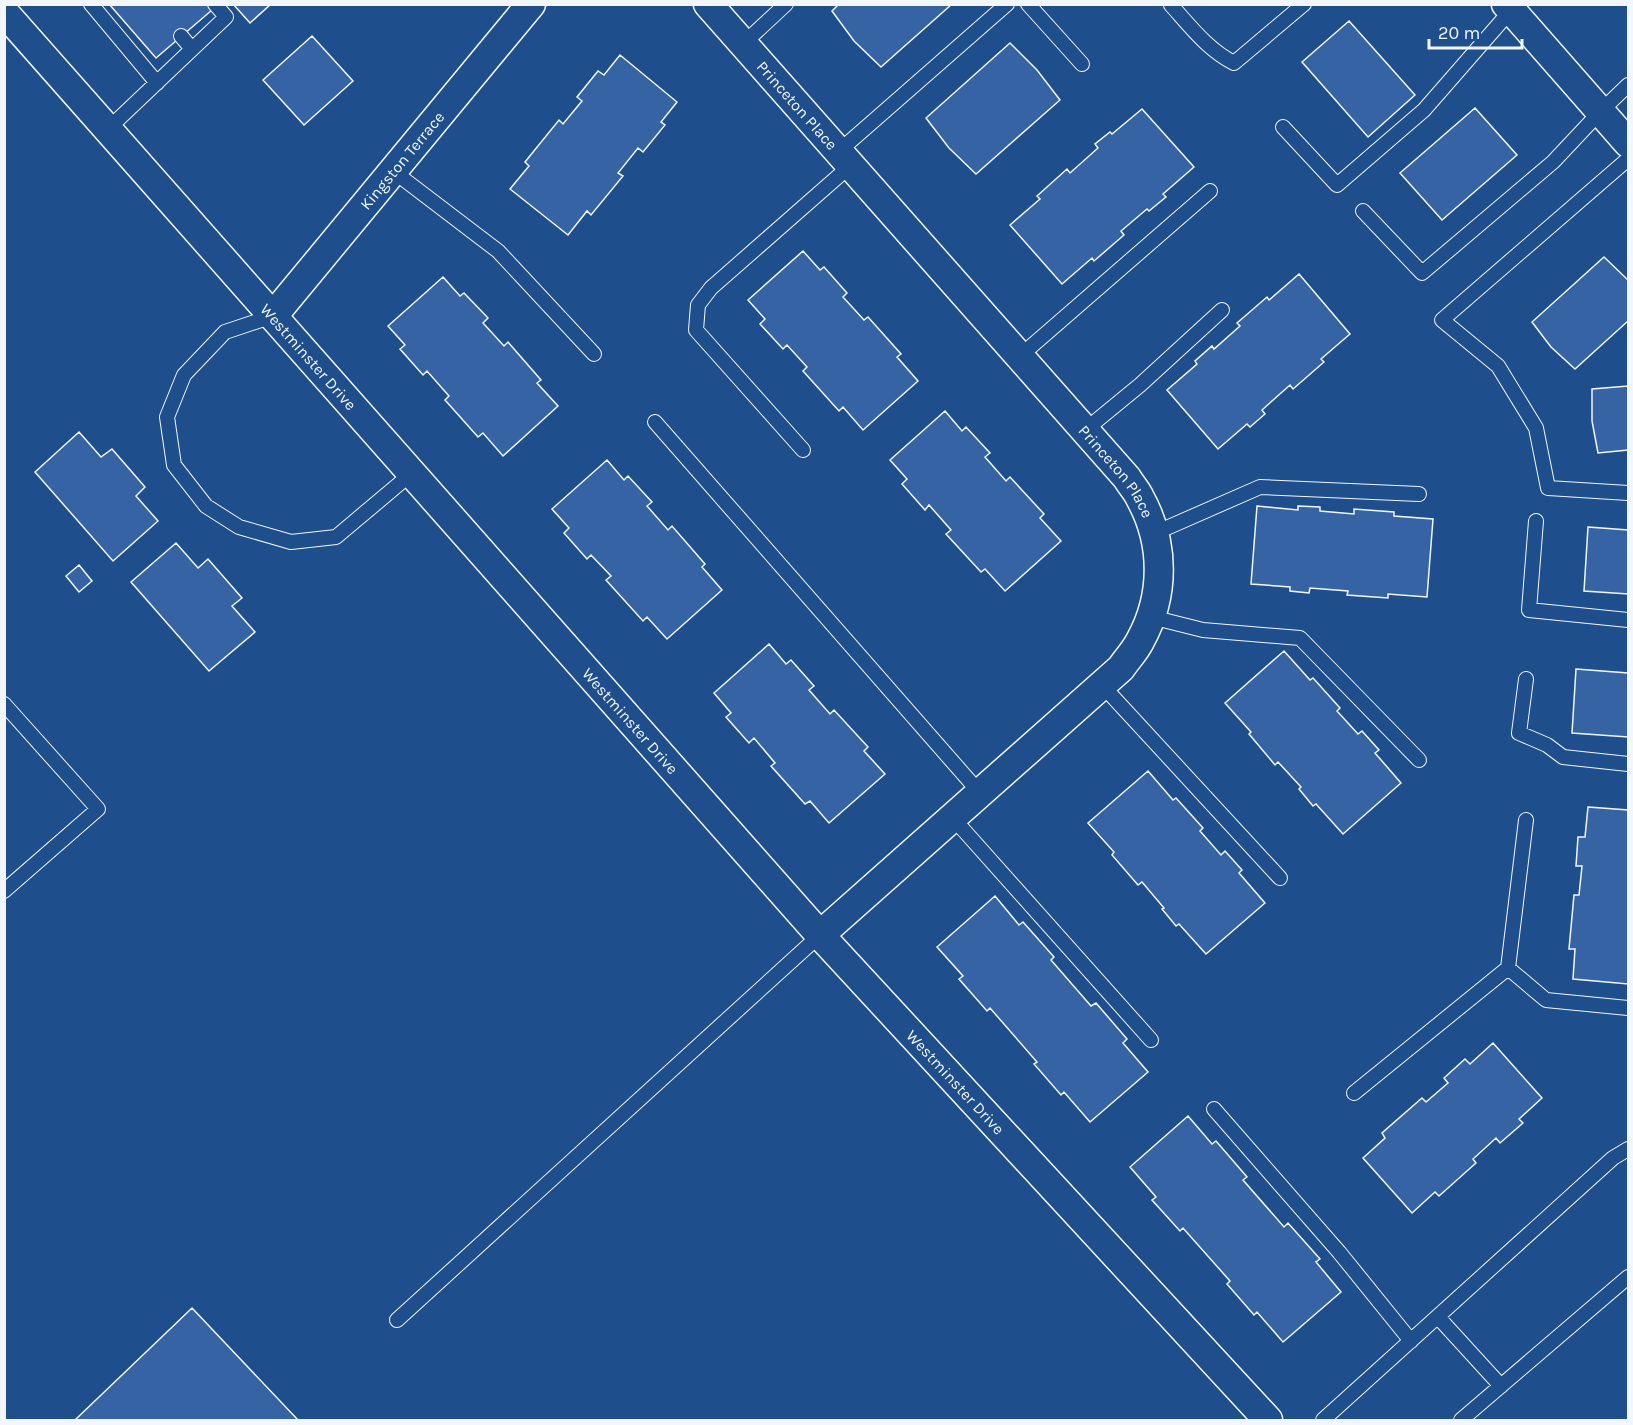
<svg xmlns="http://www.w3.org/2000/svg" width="1633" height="1425" font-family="Karla,sans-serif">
<rect width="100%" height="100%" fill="#1f4e8c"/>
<path fill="#3563a3" stroke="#f2f6ff" stroke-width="1.5" d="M109 4H207L212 10 156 58Z
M233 4H271L250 23Z
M839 4H952L881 67 854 41 832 11Z
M1349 21 1415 95 1368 137 1302 62Z
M312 36 353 81 304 125 263 80Z
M1010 43 1037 70 1060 100 976 174 949 148 926 118Z
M620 55 677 102 661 122 665 125 643 152 638 148 618 173 623 176 591 215 587 211 568 235 510 189 529 166 525 162 559 120 563 124 582 101 577 97 598 71 604 75Z
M1475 108 1517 155 1442 220 1400 173Z
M1142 109 1194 167 1163 194 1166 197 1149 211 1147 209 1121 231 1124 235 1094 261 1092 258 1062 284 1010 225 1040 199 1037 196 1067 169 1070 173 1098 148 1095 144 1110 132 1112 134Z
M803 251 820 270 824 267 847 293 843 297 864 320 868 317 901 354 897 357 918 381 863 430 843 407 839 411 803 371 807 367 787 345 783 349 760 324 765 319 748 300Z
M1604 257 1628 280V321L1575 369 1551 347 1532 322Z
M1299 274 1350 334 1321 359 1324 362 1293 389 1290 385 1262 410 1265 414 1250 427 1247 424 1218 449 1167 390 1197 364 1195 361 1212 346 1214 349 1240 326 1237 323 1267 297 1269 300Z
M443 277 460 296 464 293 488 318 483 323 504 346 508 342 541 380 537 383 558 406 503 456 483 433 478 437 445 400 449 396 427 371 423 375 400 349 405 345 388 326Z
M1628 386V450L1598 453 1592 421V389Z
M945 411 962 431 966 427 990 453 985 457 1006 481 1010 477 1044 514 1040 518 1061 541 1005 591 985 569 981 572 946 534 951 530 929 505 925 510 902 484 907 479 890 460Z
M79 432 101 457 112 449 145 487 136 496 158 521 113 561 35 472Z
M607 460 624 480 628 476 652 502 647 506 668 530 672 526 705 564 702 567 722 590 667 639 647 617 643 621 606 580 611 576 591 555 587 559 564 533 569 528 552 509Z
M1257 506 1298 510V506L1320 507V511L1354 514V509L1394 512V516L1433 519 1427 597 1388 594V598L1347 595 1348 591 1310 588 1309 593 1290 591V587L1251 584Z
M1588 527 1628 530V594L1584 591Z
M176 543 198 568 208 559 242 598 232 606 255 632 209 671 131 582Z
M79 565 92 581 79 592 66 576Z
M769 644 786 664 791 660 814 686 809 690 830 714 834 710 868 747 864 751 885 774 829 823 810 801 805 804 771 766 775 763 754 738 749 743 726 717 731 713 714 693Z
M1284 651 1310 680 1313 678 1340 708 1337 711 1358 734 1362 731 1379 750 1375 753 1401 783 1343 834 1316 804 1313 806 1299 789 1301 787 1278 762 1275 765 1249 734 1251 732 1225 703Z
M1576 669 1628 673V737L1572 733Z
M1148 771 1173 800 1176 798 1203 828 1200 831 1221 855 1225 851 1242 870 1239 873 1265 903 1206 954 1179 924 1176 926 1162 909 1164 908 1142 882 1138 885 1112 855 1114 852 1088 823Z
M1588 807 1628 810V984L1573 979 1575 949H1569L1574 895H1579L1582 866H1576L1578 837H1585Z
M995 896 1019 925 1023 922 1054 957 1051 960 1091 1006 1096 1003 1127 1039 1123 1043 1148 1072 1090 1122 1064 1092 1061 1095 1034 1064 1037 1062 990 1008 987 1011 959 979 963 976 937 947Z
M1493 1043 1542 1098 1519 1119 1523 1123 1500 1143 1496 1138 1473 1159 1476 1163 1439 1196 1435 1192 1412 1213 1363 1158 1385 1138 1382 1133 1422 1098 1426 1102 1448 1083 1444 1078 1465 1059 1470 1064Z
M1188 1116 1212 1144 1216 1141 1247 1177 1243 1180 1284 1227 1288 1223 1320 1259 1316 1262 1341 1292 1283 1342 1257 1312 1254 1315 1227 1284 1230 1281 1183 1228 1180 1231 1152 1200 1156 1197 1130 1167Z
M192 1308 298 1420H75Z"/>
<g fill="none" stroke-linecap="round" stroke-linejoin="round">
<g stroke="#f2f6ff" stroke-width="16">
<path id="service" d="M91 4 157 83
M1028 4 1082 64
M1171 5C1190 26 1208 50 1234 63L1304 4
M181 36 192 49
M743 44 786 4
M1283 127 1337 185 1424 110 1513 8
M108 129 226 17 215 4
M838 152 1007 4
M1628 159 1442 320 1498 366 1536 428 1548 488 1628 493
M393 171 498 251 594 354
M1363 211 1422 273 1553 162 1600 112 1628 85
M273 316 225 332 184 375 167 417 174 465 206 506 239 527 291 542 336 537 412 473
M1019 357 1210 191
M655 422 980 793
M1084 431 1140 385 1222 310
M803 450 696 330 698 305 711 288 850 166
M1536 521 1529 610 1628 620
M1155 533 1260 487 1419 494
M1151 617 1203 630 1300 638 1419 760
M1526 679 1519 733 1547 745 1563 757 1628 764
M1102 685 1280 878
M4 704 98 809 4 891
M952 817 1151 1040
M1508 968 1546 1000 1628 1008
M1354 1093 1508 968 1526 820
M1214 1109 1339 1252 1411 1341
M1438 1317 1501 1386
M397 1320 820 935
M1323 1420 1613 1158 1628 1149
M1461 1420 1628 1277"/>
</g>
<g stroke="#f2f6ff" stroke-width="31">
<g id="minor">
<path id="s1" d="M708 4 1127 478C1131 485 1137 491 1140 498 1165 543 1165 596 1140 641 1135 651 1127 659 1121 668L820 935"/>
<path d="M1506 4 1628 143"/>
<path id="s2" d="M4 12 820 935 1268 1420"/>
<path id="s3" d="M273 316 531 4"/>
</g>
</g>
<use href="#service" stroke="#1f4e8c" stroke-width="14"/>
<use href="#minor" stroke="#1f4e8c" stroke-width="28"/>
</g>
<g text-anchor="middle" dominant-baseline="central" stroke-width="4.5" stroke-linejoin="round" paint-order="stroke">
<g font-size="16" fill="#f2f6ff" stroke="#1f4e8c">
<text stroke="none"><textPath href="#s1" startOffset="135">Princeton Place</textPath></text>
<text stroke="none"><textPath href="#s3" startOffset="202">Kingston Terrace</textPath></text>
<text stroke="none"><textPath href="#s2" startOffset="460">Westminster Drive</textPath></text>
<text stroke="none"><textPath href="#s1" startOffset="621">Princeton Place</textPath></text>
<text stroke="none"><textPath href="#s2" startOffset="946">Westminster Drive</textPath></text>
<text stroke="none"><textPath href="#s2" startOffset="1432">Westminster Drive</textPath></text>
</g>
</g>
<rect width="1633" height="1425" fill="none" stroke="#f2f6ff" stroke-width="12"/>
<path d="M1429 39v9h93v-9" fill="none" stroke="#f2f6ff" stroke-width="3"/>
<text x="1438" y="39" font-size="18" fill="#f2f6ff" stroke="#1f4e8c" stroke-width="4.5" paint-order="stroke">20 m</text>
</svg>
